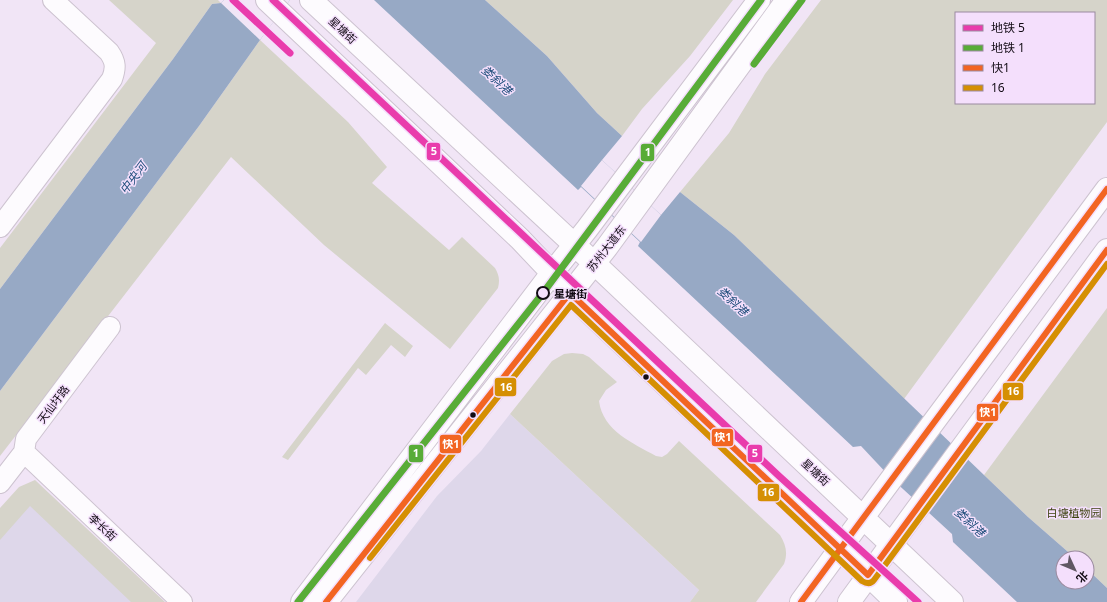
<svg xmlns="http://www.w3.org/2000/svg" width="1107" height="602" font-family="'Noto Sans','Noto Sans SC',sans-serif">
<rect width="100%" height="100%" fill="#f1e5f6"/>
<path fill="#ded7ea" d="M510 414 699 590 690 602H356L437 496 481 451Z
M20 491 161 602H0V517Z"/>
<path fill="#d6d4ca" fill-rule="evenodd" d="M109 0H218L221 3 212 4 173 59 0 289V248L156 43Z
M485 0H733L690 56 642 109 622 136 597 113 547 56Z
M821 0H1107V122L904 399 734 235 680 192 729 133 765 74ZM956 13H1094V103H956Z
M260 40 348 122 387 167 372 183 449 250 462 237 495 268C499 275 500 280 498 288L450 349 324 245 231 157 0 456V391L199 126Z
M1107 308V588L1087 569V558H1075L1028 517 984 475Z
M385 323 413 346 405 357 391 345 366 375 358 368 288 460 282 457Z
M572 353 583 354 589 357 617 382 606 390 599 401C603 431 633 443 656 456L662 457 667 454 679 441 780 535C786 545 788 553 784 564L756 602H690L699 590 510 414 552 361 564 354Z
M35 480 165 602H131L30 506 0 540V508L19 487Z"/>
<path fill="#97a9c5" d="M224 0H290L265 33 199 126 0 391V289L173 59 212 4 221 3Z
M374 0H485L547 56 597 113 622 136 602 160 661 215 680 192 734 235 984 475 1028 517 1075 558H1063V582H1087V569L1107 588V602H1017L953 542 952 534 891 478 861 446 853 447 638 246 640 242 581 187 578 190Z"/>
<path fill="#f1e5f6" d="M224 0H290L260 40 221 3Z
M602 160 661 215 641 242 581 186Z"/>
<g fill="none" stroke-linecap="round" stroke-linejoin="round">
<g stroke="#cdc3d0" stroke-width="22">
<path id="minor" d="M0 227 112 79C116 68 116 62 109 52L53 0
M24 452 182 602
M0 483 24 452 26 439 110 327"/>
</g>
<g stroke="#cdc3d0" stroke-width="24">
<path id="major" d="M267 0 520 239 590 313 687 405 825 533 896 602
M311 0 594 263 952 602
M302 602 552 273 587 229 759 0
M326 602 607 247 787 0
M801 602C902 463 1005 327 1107 189
M849 602 1107 250"/>
</g>
<use href="#minor" stroke="#fdfbfe" stroke-width="20"/>
<use href="#major" stroke="#fdfbfe" stroke-width="22"/>
<g stroke="#f4dffc" stroke-width="9">
<path id="bus-1" d="M326 602 570 293 868 575 1107 250
M801 602 1107 189"/>
</g>
<g stroke="#f4dffc" stroke-width="9">
<path id="bus-2" d="M370 558 571 305 862 581C867 584 871 584 874 580L1107 264"/>
</g>
<use href="#bus-1" stroke="#f26522" stroke-width="6"/>
<use href="#bus-2" stroke="#d58f03" stroke-width="6"/>
<g stroke="#f4dffc" stroke-width="10">
<path id="metro-1" d="M233 0 290 53
M273 0 779 476 918 602"/>
</g>
<g stroke="#f4dffc" stroke-width="10">
<path id="metro-2" d="M754 64 802 0
M298 602 543 293 761 0"/>
</g>
<use href="#metro-1" stroke="#e93cac" stroke-width="7"/>
<use href="#metro-2" stroke="#58ac37" stroke-width="7"/>
</g>
<circle fill="#f4dffc" stroke="#120b14" stroke-width="2" cx="543" cy="293" r="6"/>
<g fill="#120b14" stroke="#f4dffc" stroke-width="1.5">
<circle cx="646" cy="377" r="3.5"/>
<circle cx="473" cy="415" r="3.5"/>
</g>
<g text-anchor="middle" dominant-baseline="central" stroke-width="3" stroke-linejoin="round" paint-order="stroke">
<g font-size="11" fill="#120b14" stroke="#f4dffc">
<text transform="translate(343 30) rotate(43)">星塘街</text>
<text transform="translate(606 248) rotate(-52)">苏州大道东</text>
<text transform="translate(53 404) rotate(-53)">天仙圩路</text>
<text transform="translate(816 472) rotate(43)">星塘街</text>
<text transform="translate(103 527) rotate(43)">李长街</text>
</g>
<g font-size="11" font-weight="bold" fill="#120b14" stroke="#f4dffc" text-anchor="start">
<text x="554" y="293">星塘街</text>
</g>
<g font-size="11" fill="#3d430f" stroke="#f4dffc">
<text x="1074" y="512">白塘植物园</text>
</g>
<g font-size="12" font-style="italic" fill="#22507d" stroke="#f4dffc">
<text transform="translate(497 80) rotate(43)">娄斜港</text>
<text transform="translate(133 178) rotate(-53)">中央河</text>
<text transform="translate(733 301) rotate(43)">娄斜港</text>
<text transform="translate(970 522) rotate(43)">娄斜港</text>
</g>
</g>
<g stroke="#f4dffc" stroke-width="1.5">
<rect x="426" y="142" width="15" height="19" rx="4" fill="#e93cac"/>
<rect x="640" y="143" width="15" height="19" rx="4" fill="#58ac37"/>
<rect x="494" y="377" width="23" height="20" rx="4" fill="#d58f03"/>
<rect x="1002" y="382" width="22" height="19" rx="4" fill="#d58f03"/>
<rect x="976" y="403" width="23" height="19" rx="4" fill="#f26522"/>
<rect x="711" y="428" width="23" height="19" rx="4" fill="#f26522"/>
<rect x="439" y="434" width="23" height="20" rx="4" fill="#f26522"/>
<rect x="408" y="444" width="16" height="19" rx="4" fill="#58ac37"/>
<rect x="747" y="444" width="16" height="19" rx="4" fill="#e93cac"/>
<rect x="757" y="483" width="23" height="19" rx="4" fill="#d58f03"/>
</g>
<g font-size="11" text-anchor="middle" font-weight="bold" fill="#fff">
<text x="434" y="155">5</text>
<text x="648" y="156">1</text>
<text x="506" y="391">16</text>
<text x="1013" y="395">16</text>
<text x="988" y="416">快1</text>
<text x="723" y="441">快1</text>
<text x="451" y="448">快1</text>
<text x="416" y="457">1</text>
<text x="755" y="457">5</text>
<text x="768" y="496">16</text>
</g>
<rect x="955" y="12" width="140" height="92" fill="#f4dffc" stroke="#9a8a9f"/>
<rect x="963" y="25" width="20" height="6" fill="#e93cac" stroke="#9a8a9f"/>
<text x="991" y="32" font-size="12" fill="#120b14">地铁 5</text>
<rect x="963" y="45" width="20" height="6" fill="#58ac37" stroke="#9a8a9f"/>
<text x="991" y="52" font-size="12" fill="#120b14">地铁 1</text>
<rect x="963" y="65" width="20" height="6" fill="#f26522" stroke="#9a8a9f"/>
<text x="991" y="72" font-size="12" fill="#120b14">快1</text>
<rect x="963" y="85" width="20" height="6" fill="#d58f03" stroke="#9a8a9f"/>
<text x="991" y="92" font-size="12" fill="#120b14">16</text>
<g transform="translate(1075 570) rotate(134)"><circle r="19" fill="#f4dffc" stroke="#9a8a9f"/>
<path d="M0-3L7 15L0 10L-7 15Z" fill="#605763"/>
<text y="-6" font-size="11" font-weight="bold" text-anchor="middle" fill="#120b14">北</text>
</g>
</svg>
